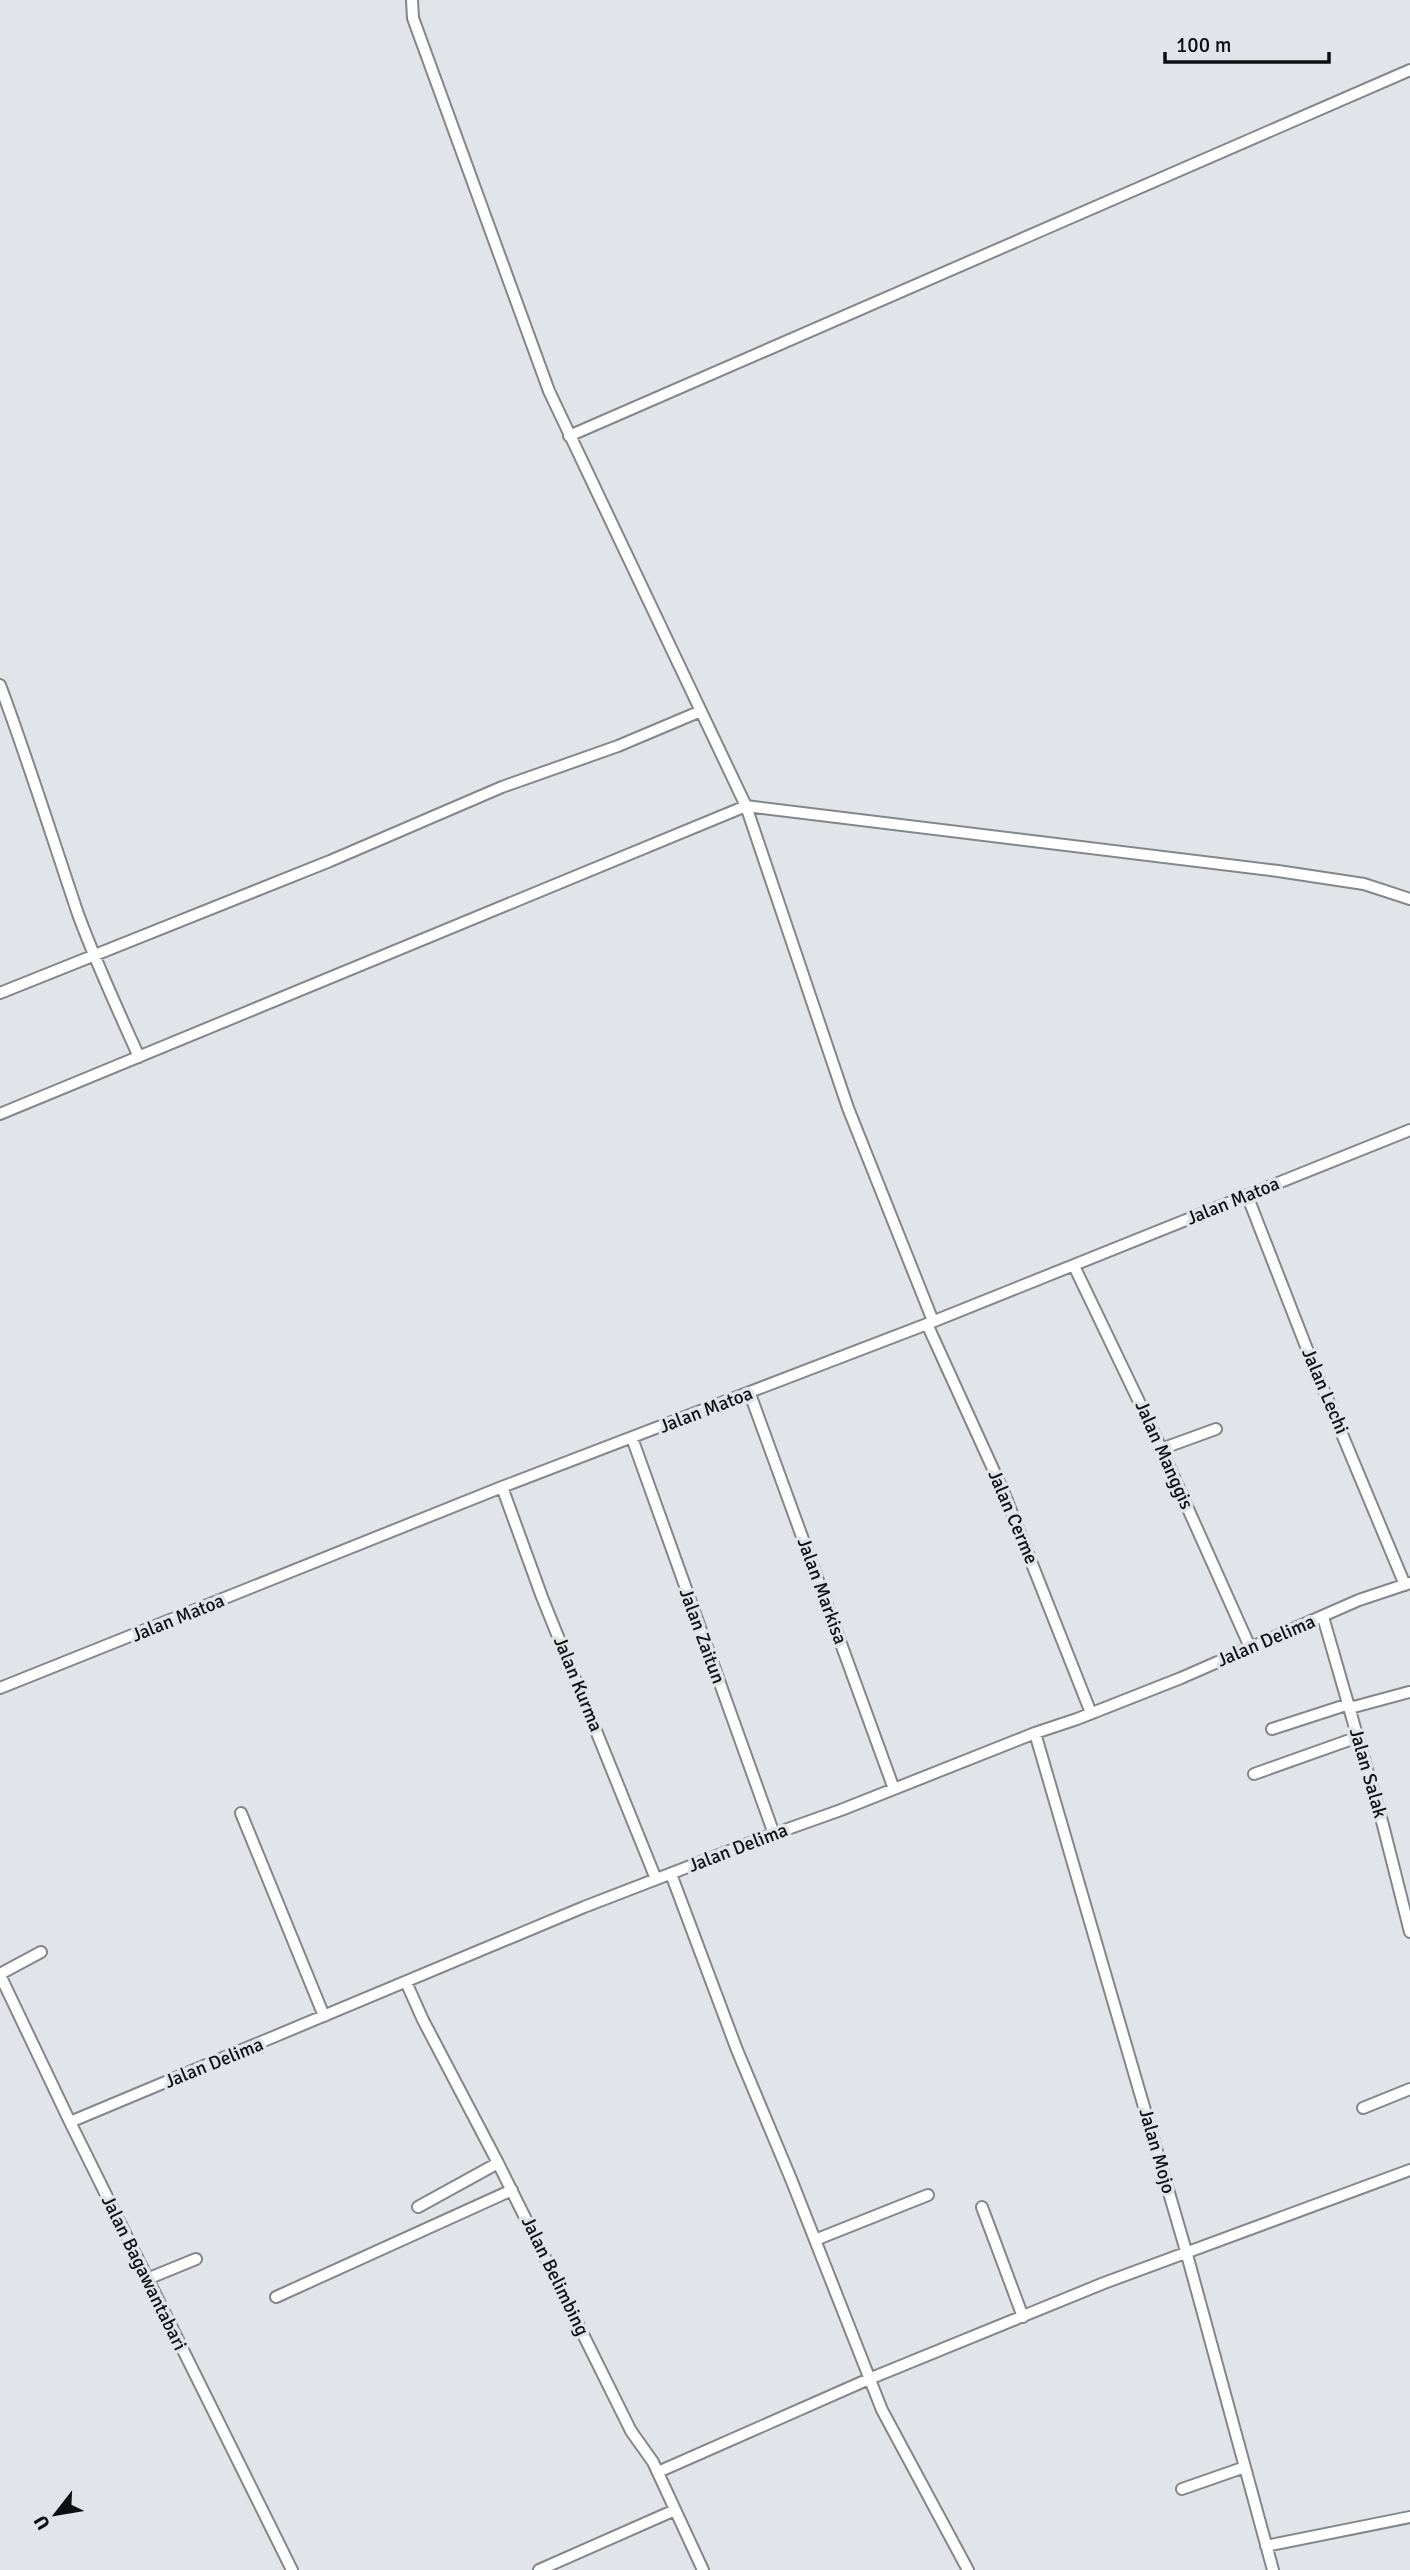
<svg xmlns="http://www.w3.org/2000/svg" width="1410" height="2570" font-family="Signika,sans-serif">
<rect width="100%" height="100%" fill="#e1e4e8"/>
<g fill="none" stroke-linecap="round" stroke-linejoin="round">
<g stroke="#83868a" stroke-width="14">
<path id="minor" d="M412 0 413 18 549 391 746 806 848 1108 933 1321
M569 436 1410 70
M0 685C28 760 52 837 78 914 96 963 118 1010 139 1057
M0 993 330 861 502 787 618 746 701 711
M0 1114 746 806 1278 871 1364 884 1410 899
M1247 1195 1314 1367 1405 1585
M1074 1266 1155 1435 1250 1647
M927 1324 1004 1493 1091 1713
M750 1394 894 1789
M632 1438 774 1834
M1161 1449 1216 1429
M502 1487 542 1597 656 1879
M1323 1617 1383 1825 1410 1932
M0 1688 502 1487 927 1324 1410 1130
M1350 1708 1409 1692
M1272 1729 1349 1704
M1035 1733 1186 2251 1273 2570
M1254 1774 1358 1737
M241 1813 324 2016
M671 1874 737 2050 791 2179 882 2410 968 2570
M0 1974 41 1952
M0 1975 70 2122 292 2570
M406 1982 423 2020 498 2163 631 2431 653 2462 703 2570
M1363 2108 1410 2089
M70 2122 584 1907 768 1836 841 1810 1035 1733 1077 1719 1181 1678 1359 1600 1410 1583
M418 2207 498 2163
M982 2207 1023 2317
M815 2240 928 2195
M147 2279 196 2259
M276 2297 512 2190
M658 2472 869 2379 1104 2283 1410 2170
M1182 2489 1245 2467
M1266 2546 1410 2517
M539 2570 675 2510"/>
</g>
<use href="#minor" stroke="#fff" stroke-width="10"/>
</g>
<g text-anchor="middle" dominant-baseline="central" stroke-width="7" stroke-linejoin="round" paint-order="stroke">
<g font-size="19" fill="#0d0e0f" stroke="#e1e4e8">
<text transform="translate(1233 1201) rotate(-22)">Jalan Matoa</text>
<text transform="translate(1325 1391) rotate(67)">Jalan Lechi</text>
<text transform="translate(706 1410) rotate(-21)">Jalan Matoa</text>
<text transform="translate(1164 1455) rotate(66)">Jalan Manggis</text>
<text transform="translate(1013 1517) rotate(67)">Jalan Cerme</text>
<text transform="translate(822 1591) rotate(70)">Jalan Markisa</text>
<text transform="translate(178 1618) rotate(-22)">Jalan Matoa</text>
<text transform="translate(702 1636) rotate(70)">Jalan Zaitun</text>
<text transform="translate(1266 1641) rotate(-23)">Jalan Delima</text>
<text transform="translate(578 1684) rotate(68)">Jalan Kurma</text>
<text transform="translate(1368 1773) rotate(74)">Jalan Salak</text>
<text transform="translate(738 1848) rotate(-21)">Jalan Delima</text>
<text transform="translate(214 2063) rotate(-22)">Jalan Delima</text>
<text transform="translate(1157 2151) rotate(74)">Jalan Mojo</text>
<text transform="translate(144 2273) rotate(64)">Jalan Bagawantabari</text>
<text transform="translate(555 2276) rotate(64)">Jalan Belimbing</text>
</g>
</g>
<g transform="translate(56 2514) rotate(239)" stroke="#e1e4e8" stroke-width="5" paint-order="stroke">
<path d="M0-5L12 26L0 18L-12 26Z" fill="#0d0e0f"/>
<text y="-10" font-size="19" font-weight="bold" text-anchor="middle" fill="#0d0e0f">U</text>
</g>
<path d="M1165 52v10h164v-10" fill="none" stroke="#0d0e0f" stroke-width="3.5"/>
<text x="1176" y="52" font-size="21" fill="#0d0e0f" stroke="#e1e4e8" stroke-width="5" paint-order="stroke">100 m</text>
</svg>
